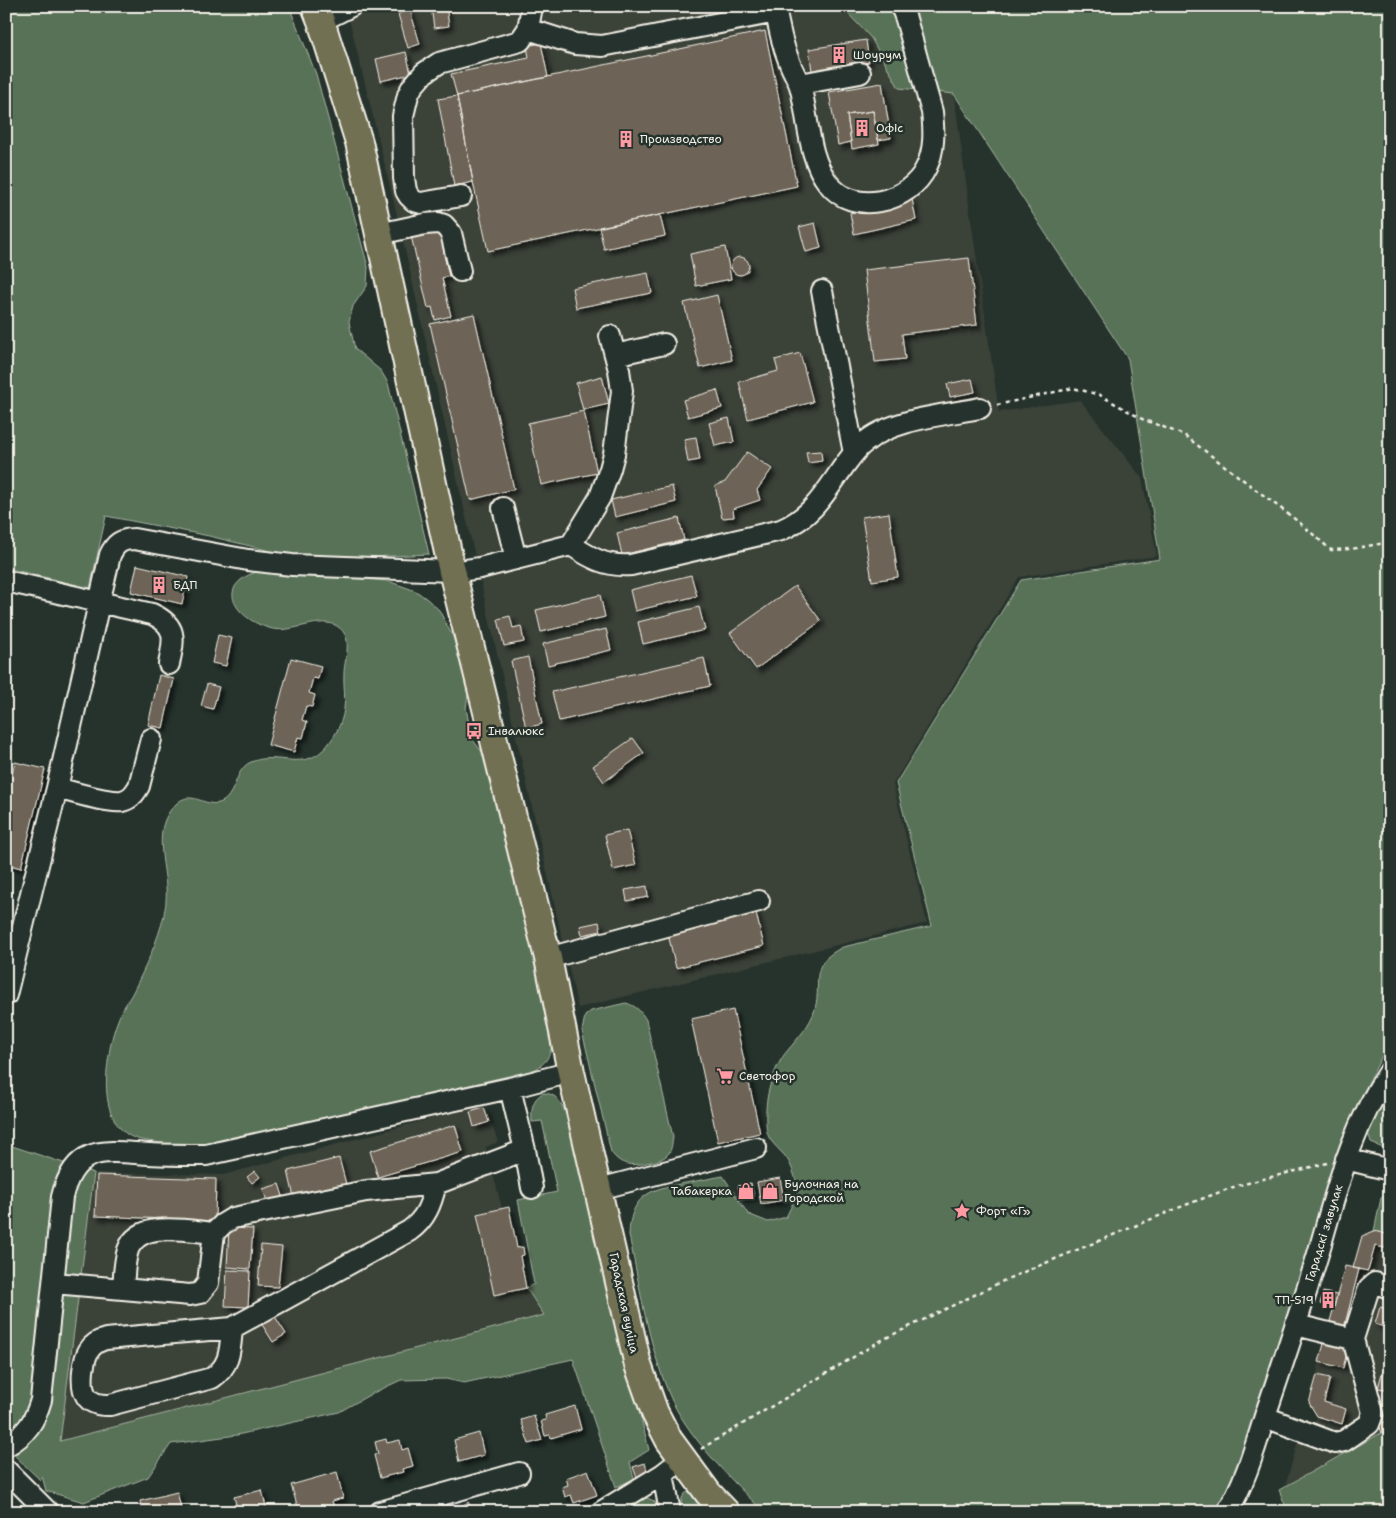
<svg xmlns="http://www.w3.org/2000/svg" width="1396" height="1518" font-family="'Shantell Sans',sans-serif">
<defs>
<filter id="shadow"><feDropShadow dx="4" dy="4" stdDeviation="2.5" flood-color="#0009"/></filter>
</defs>
<rect width="100%" height="100%" fill="#26332d"/>
<filter id="ink" filterUnits="userSpaceOnUse"><feTurbulence type="fractalNoise" baseFrequency=".02" numOctaves="2"/><feDisplacementMap in="SourceGraphic" scale="10" xChannelSelector="R" yChannelSelector="G"/><feConvolveMatrix kernelMatrix="1 2 1 2 8 2 1 2 1" color-interpolation-filters="sRGB"/></filter>
<g filter="url(#ink)">
<path fill="#3b4239" d="M346 6H942L972 227 999 412 1080 400 1142 478 1157 556 1019 577 893 784 927 923 578 1008 398 219Z
M484 1104 498 1142 486 1147 502 1208 509 1207 517 1247H523L524 1255 520 1256 526 1288 545 1315 60 1441 94 1173 223 1175Z
M1374 1231 1390 1235V1428L1285 1487 1299 1437 1309 1440 1317 1416 1309 1403 1345 1266 1353 1268 1362 1236Z"/>
<path fill="#597258" stroke="#a6b2a0" d="M6 6H289L316 74 368 267 367 286 353 306 349 322 355 349 381 371 388 383 429 554 353 558 283 554 209 536 106 516 90 588 6 568Z
M841 6H1390V1040L1357 1105 1327 1189 1249 1437 1237 1468 1216 1512H764C733 1482 685 1434 669 1394 648 1344 640 1288 629 1235 630 1199 647 1189 680 1184 694 1181 709 1179 723 1176L748 1214 768 1222 786 1217 799 1191C796 1182 794 1171 789 1162 784 1152 769 1143 767 1132 763 1106 769 1077 784 1055 794 1042 806 1031 813 1015 825 983 804 966 843 947L932 926 896 783 1021 580 1160 559 1128 359 954 94 899 88 871 38Z
M256 572H278L388 581 416 591 427 599 439 610 453 637 469 688 466 708 472 739 487 758 552 1033C553 1050 550 1061 534 1070L225 1142C203 1146 183 1146 161 1143 151 1141 139 1141 130 1136 107 1123 105 1093 107 1070 109 1053 111 1037 118 1020 121 1011 128 1001 133 992 145 968 158 941 164 915 164 911 166 906 166 901 169 870 148 830 176 804 191 789 204 807 219 803 236 798 234 771 249 763 274 750 300 772 323 750 334 739 342 724 344 709 346 697 343 684 344 672 345 656 354 637 337 626 320 616 293 633 273 629 240 622 211 588 256 572Z
M626 1003C636 1006 641 1011 646 1020L673 1137C672 1143 672 1148 669 1153 664 1159 657 1161 651 1162 634 1166 621 1167 611 1152L582 1031 585 1016 591 1011Z
M1390 1086V1151L1371 1143 1368 1133 1370 1127Z
M543 1093C556 1093 562 1103 566 1114L649 1450 630 1462 634 1479 616 1487 573 1359 464 1383 446 1379 401 1380 371 1394 339 1412 237 1435 171 1444 148 1477 84 1502 46 1491 42 1476 40 1480 6 1447V1144L94 1173 60 1441 544 1315 526 1288 534 1284 518 1200 557 1192 542 1121 532 1122C531 1110 532 1099 543 1093Z
M1390 1193V1235L1374 1231 1381 1198Z
M1390 1428V1512H1288L1279 1490Z
M690 1491 697 1493 717 1512H681C681 1503 680 1494 690 1491Z
M647 1498 654 1501 662 1512H617L639 1500Z"/>
<path fill="#6d6456" stroke="#f4f1e8" filter="url(#shadow)" d="M431 6H446L449 26 434 28Z
M410 10 420 44 408 48 398 14Z
M765 31 797 186 488 251 473 182 457 96Z
M866 40 869 62 812 71 809 49Z
M541 43 548 77 457 96 451 74 529 58 527 46Z
M406 52 411 74 381 81 376 59Z
M882 83 891 138 878 140 873 111 847 115 851 142 838 145 829 92Z
M457 96 473 182 454 186 438 99Z
M873 111 879 144 852 149 847 115Z
M912 199 916 220 854 234 850 213Z
M660 215 665 236 604 249 599 227Z
M815 223 821 248 806 252 799 227Z
M441 229 447 254 444 255 449 276 442 278 451 316 435 320 432 307 428 308 411 236Z
M725 247 731 279 696 286 690 254Z
M731 266a9 9 0 1 1 18 0a9 9 0 1 1-18 0Z
M969 258 977 325 902 334 905 359 875 362 864 270Z
M648 273 652 293 576 308 572 288Z
M717 295 732 360 700 368 684 303Z
M474 314 514 489 470 500 430 324Z
M800 353 813 402 748 419 739 382 778 371 775 360Z
M602 376 609 404 583 410 576 383Z
M972 379 975 392 950 397 947 384Z
M717 390 722 408 688 417 683 400Z
M584 411 597 473 541 485 528 423Z
M729 418 734 442 715 446 709 423Z
M696 437 700 460 688 462 684 439Z
M821 451 822 461 808 463 806 452Z
M747 452 772 469 757 490 760 500 733 509 734 517 722 518 715 486 725 482Z
M672 486 676 502 615 517 611 500Z
M889 513 898 577 872 581 862 517Z
M679 518 684 540 622 555 617 533Z
M137 565 188 577 182 604 131 592Z
M691 575 697 596 635 611 630 590Z
M795 586 821 621 756 669 730 633Z
M600 595 605 617 541 632 536 610Z
M699 607 705 630 643 644 638 622Z
M510 616 513 628 521 626 524 642 504 646 498 619Z
M606 629 611 650 548 665 543 644Z
M218 635 232 638 226 666 212 663Z
M528 657 542 724 526 728 511 661Z
M291 658 321 666 318 679 313 678 309 693 315 695 312 707 306 706 302 720 307 722 303 738 298 737 294 752 268 745Z
M704 658 710 686 559 721 552 692Z
M159 675 174 679 163 728 148 725Z
M207 684 219 687 213 709 201 706Z
M633 738 644 753 604 782 593 766Z
M15 762 45 769 21 868 6 864V798Z
M627 830 636 865 613 870 605 835Z
M647 886 648 897 627 901 625 890Z
M755 909 764 946 676 968 667 930Z
M599 922 601 931 582 935 580 926Z
M733 1010 760 1133 718 1142 691 1019Z
M484 1108 489 1122 474 1127 470 1112Z
M455 1125 463 1152 378 1177 370 1151Z
M339 1158 346 1184 294 1197 288 1171Z
M255 1171 260 1177 252 1183 247 1177Z
M97 1175 216 1179 215 1221 95 1216Z
M780 1178 784 1200 761 1204 757 1182Z
M751 1183 754 1197 741 1199 738 1186Z
M279 1184 284 1199 268 1204 263 1189Z
M509 1207 517 1248 523 1247 524 1255 520 1256 526 1288 494 1295 477 1214Z
M229 1228 253 1229 250 1269 227 1267Z
M1374 1231 1390 1235V1249L1375 1246 1368 1271 1353 1268 1362 1236Z
M261 1245 282 1247 278 1287 258 1286Z
M1345 1266 1359 1269 1344 1328 1329 1325Z
M227 1270 250 1271 248 1307 225 1306Z
M1323 1292 1337 1295 1334 1308 1320 1304Z
M1380 1307 1390 1310V1319L1387 1328 1375 1324Z
M274 1315 286 1334 273 1342 261 1323Z
M1326 1336 1350 1342 1343 1368 1319 1362Z
M1382 1373 1390 1375V1390L1378 1388Z
M1317 1375 1330 1378 1324 1402 1346 1409 1342 1424 1317 1416 1309 1403Z
M575 1406 581 1429 551 1438 550 1435 545 1436 541 1421 546 1420 545 1415Z
M534 1416 542 1440 529 1444 521 1420Z
M1390 1419V1428L1382 1433 1379 1425Z
M479 1433 484 1455 459 1462 454 1440Z
M386 1439 387 1443 400 1440 402 1450 408 1448 413 1466 402 1469 403 1472 380 1478 374 1455 378 1454 375 1442Z
M645 1463 648 1474 637 1478 633 1467Z
M588 1470 597 1495 574 1503 571 1495 565 1497 562 1487 568 1485 566 1478Z
M337 1472 343 1498 332 1501 334 1507 316 1512H313L312 1507 302 1510 301 1507 298 1508 291 1485Z
M262 1490 267 1511 238 1512 234 1497Z
M177 1492 182 1512H142L140 1501Z
M468 1502 474 1512H453Z"/>
<g fill="none" stroke-linecap="round" stroke-linejoin="round">
<g stroke="#f4f1e8" stroke-width="24">
<path id="minor" d="M775 6C778 25 782 44 789 61 792 70 797 77 800 86 809 117 807 156 828 183 853 217 910 202 926 168 935 150 934 131 932 112L906 19 901 6
M321 21 351 6
M528 29 575 44 602 46 776 12
M800 84 860 73
M461 196 421 203 414 201 409 196 406 191 404 178 403 116 408 95 412 87 424 73 439 63 520 41 528 29 532 6
M379 234 425 224 438 223 444 225 451 233 460 271
M822 291 854 453
M615 355 664 344
M503 508 516 559
M571 545 600 497 610 469 614 454 622 391 619 370 610 336
M6 581 152 614C178 626 174 639 169 664
M57 788C72 792 108 803 122 801 131 799 135 793 139 786L151 739
M548 958 759 901
M6 995 57 788 110 555C115 544 121 539 134 539L248 560 292 565 452 571 466 570 480 568 571 545C591 558 606 567 631 565L781 530C813 516 825 493 844 466 850 458 856 449 864 443 891 419 945 415 980 408
M525 1150 532 1188
M1346 1159 1390 1170
M599 1189 756 1148
M214 1233C188 1231 139 1219 128 1250 124 1262 124 1277 123 1289L190 1295 200 1293 208 1283 214 1233 223 1224 233 1218 366 1191 436 1184 525 1150 510 1088
M54 1283 123 1289
M1296 1325 1353 1339 1369 1288 1375 1283 1390 1288
M232 1328C230 1349 231 1365 212 1378L110 1405C85 1406 81 1392 83 1371 85 1355 89 1343 106 1339L232 1328 409 1231C426 1219 431 1204 436 1184
M1265 1417 1335 1443 1344 1441 1369 1424 1373 1413 1353 1339
M6 1446C26 1435 35 1421 41 1400L62 1197C75 1144 105 1151 149 1154 168 1155 187 1155 206 1155L510 1088 571 1072
M6 1470 48 1512
M380 1512 519 1473
M601 1512 663 1474
M670 1512 663 1474 672 1467
M1227 1512C1246 1481 1255 1447 1266 1413 1284 1360 1302 1307 1318 1254 1337 1189 1351 1127 1390 1071"/>
</g>
<g stroke="#f4f1e8" stroke-width="30">
<path id="major" d="M315 6 321 21 359 142 452 571 548 958 571 1072 638 1365 655 1413 669 1440 708 1493 726 1512"/>
</g>
<path stroke="#f4f1e8" stroke-width="2.5" stroke-dasharray="4 4" stroke-linecap="butt" d="M997 405 1073 388 1100 395 1142 419 1184 435 1300 523 1331 550 1351 549 1390 542
M701 1449 880 1341 1007 1279 1183 1206 1236 1186 1327 1163"/>
<use href="#minor" stroke="#26332d" stroke-width="20"/>
<use href="#major" stroke="#716f52" stroke-width="26"/>
</g>
</g>
<defs>
<g id="building-bare" transform="scale(1.35)"><path d="M-4-6H4V6H1V3H-1V6H-4ZM-2.5-4.3h1.7v1.8h-1.7ZM.8-4.3h1.7v1.8H.8ZM-2.5-1h1.7V.8h-1.7ZM.8-1h1.7V.8H.8Z" fill="#ff9aa2" stroke="#26332d" stroke-width="2.5" paint-order="stroke"/></g>
<g id="bus-bare" transform="scale(1.35)"><path d="M-5-6H5V4H4V6H2V4H-2V6H-4V4H-5ZM-3.5-4V0h7V-4ZM-3.5 1.2v1.5H-2V1.2ZM2 1.2v1.5H3.5V1.2Z" fill="#ff9aa2" stroke="#26332d" stroke-width="2.5" paint-order="stroke"/></g>
<g id="supermarket-bare" transform="scale(1.35)"><path d="M-6-5.5h2.5l.6 2H6L4.5 2H-2.5L-4.4-4H-6ZM-1.5 3.2a1.3 1.3 0 1 0 .1 0ZM3 3.2a1.3 1.3 0 1 0 .1 0Z" fill="#ff9aa2" stroke="#26332d" stroke-width="2.5" paint-order="stroke"/></g>
<g id="shop-bare" transform="scale(1.35)"><path d="M-5-2.5h2.3a2.7 3.5 0 0 1 5.4 0H5L5.5 6h-11ZM-1.5-2.5h3a1.5 2.3 0 0 0-3 0Z" fill="#ff9aa2" stroke="#26332d" stroke-width="2.5" paint-order="stroke"/></g>
<g id="sight-bare" transform="scale(1.35)"><path d="M0-6L1.8-2.2L6-1.7L2.9 1.2L3.7 5.4L0 3.3L-3.7 5.4L-2.9 1.2L-6-1.7L-1.8-2.2Z" fill="#ff9aa2" stroke="#26332d" stroke-width="2.5" paint-order="stroke"/></g>
</defs>
<g fill-rule="evenodd">
<use href="#building-bare" x="839" y="55"/>
<use href="#building-bare" x="862" y="128"/>
<use href="#building-bare" x="626" y="139"/>
<use href="#building-bare" x="159" y="585"/>
<use href="#bus-bare" x="474" y="731"/>
<use href="#supermarket-bare" x="725" y="1076"/>
<use href="#shop-bare" x="746" y="1191"/>
<use href="#shop-bare" x="770" y="1191"/>
<use href="#sight-bare" x="962" y="1211"/>
<use href="#building-bare" x="1328" y="1300"/>
</g>
<g text-anchor="middle" dominant-baseline="central" stroke-width="5" stroke-linejoin="round" paint-order="stroke">
<g font-size="12" fill="#f4f1e8" stroke="#26332d" text-anchor="start">
<text x="853" y="55">Шоурум</text>
<text x="876" y="128">Офіс</text>
<text x="640" y="139">Производство</text>
<text x="173" y="585">БДП</text>
<text x="488" y="731">Інвалюкс</text>
<text x="739" y="1076">Светофор</text>
<text x="784" y="1184">Булочная на<tspan x="784" dy="14">Городской</tspan></text>
<text x="732" y="1191" text-anchor="end">Табакерка</text>
<text x="976" y="1211">Форт «Г»</text>
<text x="1314" y="1300" text-anchor="end">ТП-519</text>
</g>
<g font-size="12" fill="#f4f1e8" stroke="#26332d">
<text transform="translate(1324 1233) rotate(-73)">Гарадскі завулак</text>
<text transform="translate(624 1303) rotate(78)">Гарадская вуліца</text>
</g>
</g>
<rect width="1396" height="1518" fill="none" stroke="#26332d" stroke-width="25"/>
<rect x="12" y="12" width="1371" height="1493" fill="none" stroke="#f4f1e8" stroke-width="2" filter="url(#ink)"/>
</svg>
